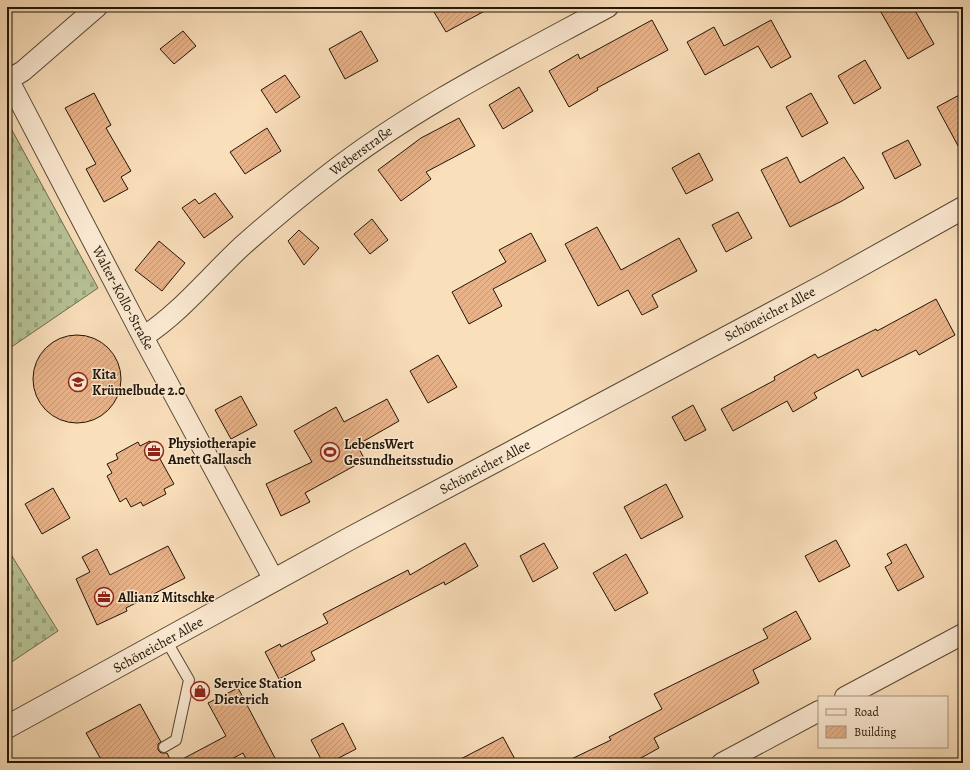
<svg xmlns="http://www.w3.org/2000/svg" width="970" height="770" font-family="Alegreya,serif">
<defs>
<pattern id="cemetery-stones" width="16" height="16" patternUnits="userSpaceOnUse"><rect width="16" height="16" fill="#b7c396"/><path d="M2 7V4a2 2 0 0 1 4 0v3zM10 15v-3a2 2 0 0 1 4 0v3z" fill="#9da780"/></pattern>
<pattern id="building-hatch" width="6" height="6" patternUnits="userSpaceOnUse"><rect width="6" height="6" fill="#e9b38a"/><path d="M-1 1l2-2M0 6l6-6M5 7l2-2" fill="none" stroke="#c89976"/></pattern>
</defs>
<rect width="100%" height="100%" fill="#fadfbb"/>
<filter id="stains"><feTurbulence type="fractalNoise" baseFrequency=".005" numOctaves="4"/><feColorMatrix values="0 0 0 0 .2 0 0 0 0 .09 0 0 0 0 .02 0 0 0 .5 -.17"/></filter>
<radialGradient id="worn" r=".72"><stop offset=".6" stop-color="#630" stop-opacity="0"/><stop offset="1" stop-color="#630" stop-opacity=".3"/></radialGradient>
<path fill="url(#cemetery-stones)" stroke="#6c6c4e" d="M7 121 98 288 7 350Z
M7 548 58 631 7 665Z"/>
<path fill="url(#building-hatch)" stroke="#211507" d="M431 7H492L446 32Z
M878 7H913L934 44 908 59Z
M652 20 668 50 597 88 598 90 569 107 549 71 578 54 580 59Z
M771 20 791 57 771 68 758 46 705 75 687 42 714 27 724 46Z
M183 31 196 46 174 64 160 49Z
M361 31 378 61 345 79 329 49Z
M865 60 881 88 854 104 838 76Z
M285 75 300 97 276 113 261 90Z
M519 87 533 111 503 129 489 105Z
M94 93 111 125 106 128 131 171 121 177 128 189 104 202 86 169 96 164 65 108Z
M811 93 828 123 802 137 786 107Z
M963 93V155L937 107Z
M459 118 475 146 426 172 431 179 401 201 378 170 421 138Z
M267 128 281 151 245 174 230 152Z
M908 140 921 165 895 179 882 153Z
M699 153 713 180 686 194 672 168Z
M787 157 800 183 844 157 864 188 842 201 790 227 761 170Z
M215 193 233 217 204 238 182 208 195 199 199 204Z
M738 212 752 238 726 252 712 225Z
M372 219 388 240 370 254 354 234Z
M597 227 621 270 679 238 697 271 652 295 658 307 642 315 628 290 598 306 565 244Z
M299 230 319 248 304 265 288 241Z
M531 233 546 261 493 289 502 306 469 324 452 292 506 262 499 250Z
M159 241 185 263 162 291 135 270Z
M936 299 955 335 919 355 916 350 862 377 858 369 814 393 817 398 793 412 787 401 733 431 721 409 775 380 774 377 815 354 818 358 876 329 877 331Z
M33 379a44 44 0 1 1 88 0a44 44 0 1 1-88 0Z
M438 355 457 387 428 403 410 371Z
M241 396 257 425 231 439 215 410Z
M387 399 399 421 357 445 365 460 305 493 310 502 281 516 266 484 312 462 294 431 336 407 344 422Z
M693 405 706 430 685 441 672 417Z
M150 441 174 484 164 489 166 494 143 506 141 502 131 507 126 498 120 502 107 476 112 473 107 464 118 459 116 454 138 442 140 446Z
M666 484 683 517 641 539 624 507Z
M53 488 70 518 42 534 25 504Z
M836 540 850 566 819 582 805 556Z
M465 543 478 566 445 585 444 582 311 652 315 660 279 679 265 652 280 644 281 647 328 623 323 614 408 570 410 575Z
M544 543 558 568 533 582 520 556Z
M906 544 924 577 898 591 885 567 892 563 887 554Z
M168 546 185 578 126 608 127 611 97 625 76 579 90 572 82 557 97 549 110 575Z
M626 554 648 593 615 611 593 573Z
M796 611 811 639 753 670 759 683 654 738 659 748 632 763H563L611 740 609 737 662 709 654 694 768 638 763 629Z
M238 688 275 758 266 763H248L243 753 224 763H175L226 736 208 703Z
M140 704 161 742 158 744V750L161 753H167L172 763H103L86 733Z
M343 723 356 749 329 763H323L311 740Z
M503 737 517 763H453Z"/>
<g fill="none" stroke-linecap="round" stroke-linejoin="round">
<g stroke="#574834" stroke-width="12">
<path id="service" d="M164 747 176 740 189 680 166 640"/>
</g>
<g stroke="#574834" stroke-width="22">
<path id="minor" d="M7 77 143 337 274 580
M8 80 23 71 97 7
M143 337C180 313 208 278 241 247 269 222 299 197 329 174 415 107 512 59 608 7
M845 697 963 634
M722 763 819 711"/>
</g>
<g stroke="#574834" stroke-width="24">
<path id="tertiary" d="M7 727 349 539 827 284 963 208"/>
</g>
<use href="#service" stroke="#fcead3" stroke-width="10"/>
<use href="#minor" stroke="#fcead3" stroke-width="20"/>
<use href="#tertiary" stroke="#fcead3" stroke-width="22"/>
</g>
<defs>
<g id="school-ring" transform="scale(1)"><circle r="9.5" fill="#fcead3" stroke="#8f2418" stroke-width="1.5"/><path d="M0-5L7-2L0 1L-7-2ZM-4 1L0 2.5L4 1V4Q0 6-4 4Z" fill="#8f2418"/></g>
<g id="office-ring" transform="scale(1)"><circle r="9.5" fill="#fcead3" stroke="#8f2418" stroke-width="1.5"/><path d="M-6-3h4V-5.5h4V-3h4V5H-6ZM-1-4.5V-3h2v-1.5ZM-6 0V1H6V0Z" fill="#8f2418"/></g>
<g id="stadium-ring" transform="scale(1)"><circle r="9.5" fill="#fcead3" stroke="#8f2418" stroke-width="1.5"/><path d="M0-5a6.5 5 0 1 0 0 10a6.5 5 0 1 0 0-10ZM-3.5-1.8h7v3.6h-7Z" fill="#8f2418"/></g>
<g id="shop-ring" transform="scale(1)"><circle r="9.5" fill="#fcead3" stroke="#8f2418" stroke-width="1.5"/><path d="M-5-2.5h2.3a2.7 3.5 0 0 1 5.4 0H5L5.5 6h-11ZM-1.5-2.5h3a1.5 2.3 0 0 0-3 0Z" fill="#8f2418"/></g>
</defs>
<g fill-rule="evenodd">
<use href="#school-ring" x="78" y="382"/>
<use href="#office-ring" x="154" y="451"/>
<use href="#stadium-ring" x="330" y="452"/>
<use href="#office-ring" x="104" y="597"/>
<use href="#shop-ring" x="200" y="691"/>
</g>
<g text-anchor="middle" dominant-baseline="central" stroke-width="3" stroke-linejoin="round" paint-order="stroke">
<g font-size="14" fill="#211507" stroke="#fcead3">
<text transform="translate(361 151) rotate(-36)">Weberstraße</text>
<text transform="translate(123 298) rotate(62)">Walter-Kollo-Straße</text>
<text transform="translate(770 314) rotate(-28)">Schöneicher Allee</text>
<text transform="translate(485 467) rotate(-28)">Schöneicher Allee</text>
<text transform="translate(158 645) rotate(-29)">Schöneicher Allee</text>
</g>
<g font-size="14" font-weight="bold" fill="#211507" stroke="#fcead3" text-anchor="start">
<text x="92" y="374">Kita<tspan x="92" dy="16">Krümelbude 2.0</tspan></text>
<text x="168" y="443">Physiotherapie<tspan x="168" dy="16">Anett Gallasch</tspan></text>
<text x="344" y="444">LebensWert<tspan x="344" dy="16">Gesundheitsstudio</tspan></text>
<text x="118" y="597">Allianz Mitschke</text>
<text x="214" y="683">Service Station<tspan x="214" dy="16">Dieterich</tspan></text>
</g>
</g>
<rect width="970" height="770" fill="none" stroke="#fadfbb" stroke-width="24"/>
<rect x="8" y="8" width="954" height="754" fill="none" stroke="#211507" stroke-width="2"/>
<rect x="12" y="12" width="946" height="746" fill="none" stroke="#211507"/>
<rect x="818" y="696" width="130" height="52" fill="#fcead3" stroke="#a49581"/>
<rect x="826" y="709" width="20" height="6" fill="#fcead3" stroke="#a49581"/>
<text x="854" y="716" font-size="12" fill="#211507">Road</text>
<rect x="826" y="726" width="20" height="12" fill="url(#building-hatch)" stroke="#a49581"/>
<text x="854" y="736" font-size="12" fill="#211507">Building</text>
<rect width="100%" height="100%" filter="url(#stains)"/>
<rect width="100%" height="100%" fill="url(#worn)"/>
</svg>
